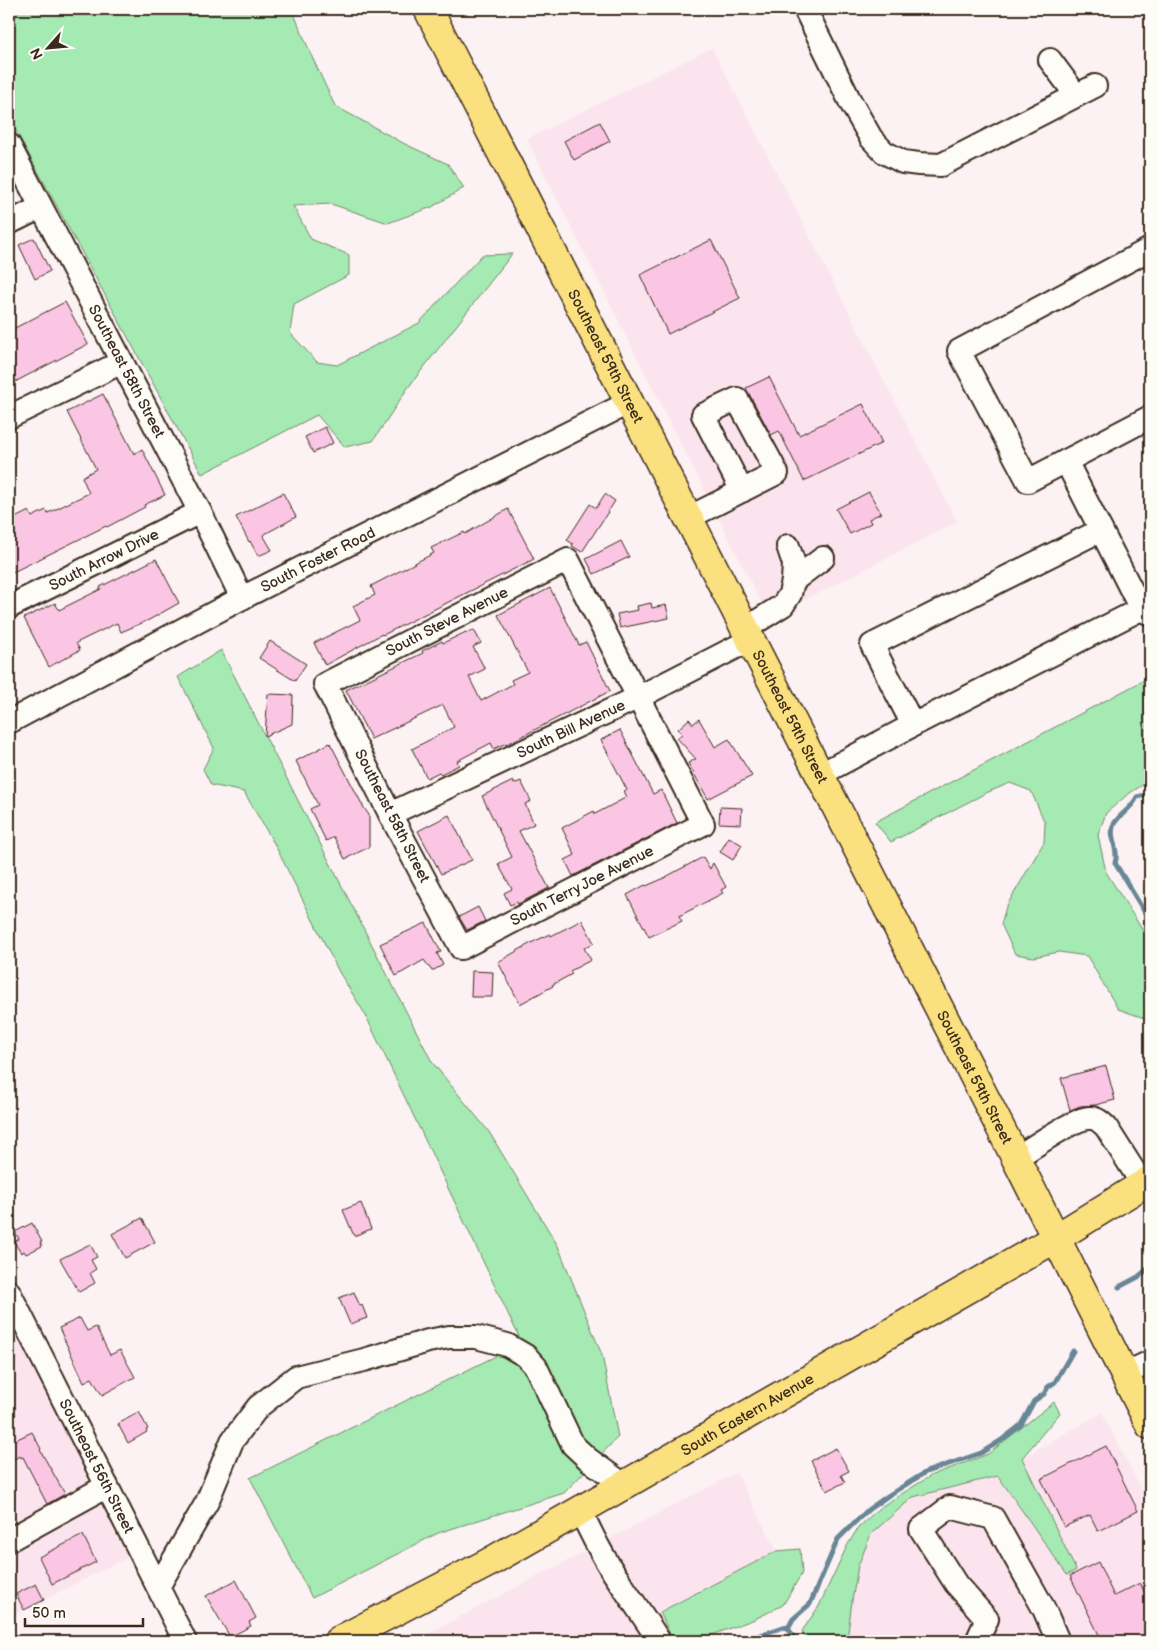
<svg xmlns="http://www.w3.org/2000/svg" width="1159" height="1650" font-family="'Balsamiq Sans',sans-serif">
<rect width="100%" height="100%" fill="#fcf1f3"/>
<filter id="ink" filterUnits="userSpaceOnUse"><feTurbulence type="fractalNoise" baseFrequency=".02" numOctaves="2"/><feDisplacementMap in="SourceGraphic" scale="10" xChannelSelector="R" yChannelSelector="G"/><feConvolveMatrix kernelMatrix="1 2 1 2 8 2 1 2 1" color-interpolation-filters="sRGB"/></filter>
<g filter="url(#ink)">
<path fill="#fbe4ee" d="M712 48 957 522 769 618 527 139Z
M9 1318 128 1557 9 1617Z
M1102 1413 1150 1507V1641H847L852 1601 858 1566 871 1534 913 1497 998 1476 1066 1574 1076 1570 1022 1458Z
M736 1473 777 1551 660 1612 673 1641H417L416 1640Z"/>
<path fill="#a5e9b3" stroke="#708a68" d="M9 9H292L312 57 335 106 405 144 448 164 464 188 432 207 388 223 331 204 293 206 311 239 349 255V275L294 304 290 333 317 362 337 365 419 323 482 255 512 254 407 389 373 441 345 447 317 415 202 474 9 118Z
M221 650 432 1062 489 1132 558 1246 602 1355 618 1437 564 1493 438 1533 312 1598 250 1478 522 1343 365 1014 339 972 275 845 244 792 211 785 203 769 214 748 178 677Z
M1150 677V780L1127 795 1106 813 1098 835 1106 872 1150 942V1020L1118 1009 1087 956 1059 952 1034 957 1015 954 1001 924 1006 907 1044 842 1045 823 1031 791 1010 783 986 793 891 842 875 822Z
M1054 1402 1060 1413 1022 1458 1076 1570 1067 1575 998 1476 913 1497 871 1534 858 1566 852 1601 847 1641H807L802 1631 819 1606 847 1546 858 1528 879 1508 932 1475 988 1454Z
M800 1549 802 1573 783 1605 755 1619 696 1641H673L660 1612 777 1551Z"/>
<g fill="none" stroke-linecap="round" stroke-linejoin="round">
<path stroke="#678695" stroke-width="5" d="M1150 794 1137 797C1131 810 1119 814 1114 824 1108 837 1120 850 1115 863L1150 921
M1119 1287 1138 1277 1150 1267
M788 1628 793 1619 810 1604 838 1539 853 1524 869 1509 889 1495 926 1472 981 1453 1003 1439 1021 1425 1034 1401 1044 1394 1048 1387 1055 1382 1073 1351
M788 1628 796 1641
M744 1641 783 1627 788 1628"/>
</g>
<path fill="#fac6e3" stroke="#3b2a1e" d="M600 122 610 141 574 160 564 141Z
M34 238 50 271 35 279 19 245Z
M711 240 740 298 668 334 640 275Z
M65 302 88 344 9 385V331Z
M769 377 799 435 863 404 882 443 804 481 779 431 771 435 746 388Z
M103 394 134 454 142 449 165 495 144 505 145 507 107 527 106 526 9 574V521L29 511 32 517 46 510 48 513 89 493 82 477 96 469 67 412Z
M325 427 333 443 313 453 305 437Z
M869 492 881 513 869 519 871 523 850 534 836 509Z
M283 493 296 517 263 535 272 550 258 556 250 541 249 542 236 517Z
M605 494 615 501 582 552 572 546 573 544 567 540 590 504 596 508Z
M508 509 534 559 383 635 382 634 325 665 314 643 360 620 353 606 375 595 371 586 434 553 431 548 464 532 465 534Z
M621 541 629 557 594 574 586 559Z
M156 559 179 603 149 620 121 632 117 623 76 643 80 650 49 667 24 618 55 603 59 610 101 589 100 587Z
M550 588 579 645 586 642 610 691 507 744 506 743 494 749 491 743 457 761 459 765 441 774 439 772 427 778 412 749 454 727 443 705 371 739 346 690 423 653 422 651 442 641 443 643 466 632V633L474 630 481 643 473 647 485 669 469 677 481 701 513 684 511 680 528 672 498 615Z
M651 603 652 608 666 605 669 618 620 628 617 614 638 610 637 606Z
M270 641 306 664 295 681 259 658Z
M268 694 293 695 292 724 265 736Z
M689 719 693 724 699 719 715 747 729 739 752 776 708 799 688 763 696 759 677 738 682 734 678 729Z
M620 730 653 794 661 790 677 823 573 876 565 860 575 855 562 828 594 811 595 814 627 797 624 791 627 790 601 740Z
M330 743 364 808 369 815V847L345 859 334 837 326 841 310 809 318 805 296 761Z
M513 781 514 784 521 781 531 801 525 804 534 824 519 831 549 888 518 904 517 902 510 905 504 893 512 889 498 864 512 857 482 796Z
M720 807 742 808 741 824 719 823Z
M449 815 472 860 441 874 418 831Z
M729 837 742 845 733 860 720 852Z
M703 857 710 869 713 863 726 887 721 890 723 893 679 916 682 921 649 937 627 895 645 885 646 886 660 880Z
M478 907 485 921 467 930 459 917Z
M582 920 594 943 584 948 591 960 570 971 572 974 552 985 553 986 520 1004 498 962 531 943 550 934 551 936Z
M426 923 441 952 437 953 443 965 432 971 424 960 396 976 380 944Z
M472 971 493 972 492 997H471Z
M1106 1066 1115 1100 1095 1105 1080 1106 1070 1110 1061 1078Z
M361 1203 371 1229 354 1236 343 1210Z
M142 1218 155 1242 125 1258 112 1234Z
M32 1223 42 1242H40L42 1246 26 1254 24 1251 21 1253 14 1242 19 1239 15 1232Z
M90 1244 97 1257 91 1260 96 1269 90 1273 95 1283 79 1292 60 1259Z
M354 1292 360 1306 362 1305 367 1318 350 1324 339 1298Z
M80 1318 87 1331 96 1327 110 1355 120 1350 135 1377 102 1395 92 1378 84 1382 59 1328Z
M139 1412 148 1429 146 1430 147 1432 128 1443 118 1424Z
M32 1432 41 1449 40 1450 65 1494 47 1504 23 1457 21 1458 20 1456 14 1459 9 1449V1443Z
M1106 1446 1138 1511 1098 1531 1090 1515 1064 1527 1041 1479Z
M836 1448 849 1471 841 1475 845 1482 827 1491 811 1461Z
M83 1535 96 1562 52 1584 39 1557Z
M1098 1562 1114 1596 1140 1583 1150 1604V1641H1102L1070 1576Z
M236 1580 256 1618 249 1622 251 1626 230 1637 206 1596Z
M36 1584 44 1600 24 1610 16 1594Z"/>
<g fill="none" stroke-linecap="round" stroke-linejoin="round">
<g stroke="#3b2a1e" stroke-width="26">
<g id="minor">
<path d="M805 9 850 101 871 138 884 152 903 162 919 164 941 165 1095 86"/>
<path d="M1050 60 1076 95"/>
<path id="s1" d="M9 145 200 512 242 598"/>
<path d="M9 223 41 207"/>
<path d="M1150 249 959 351 1028 481 1150 417"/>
<path d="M9 417 122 362"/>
<path d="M1066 461 1141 609"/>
<path d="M688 518 777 473 737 399 703 415 742 491"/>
<path d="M568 560 703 824 461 948 390 814 325 684Z"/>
<path d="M793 581 823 558"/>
<path id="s2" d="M9 607 200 512"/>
<path d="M745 629 783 605 790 594 793 581 794 564 788 546"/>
<path id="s3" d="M9 722 242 598 628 403"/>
<path d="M913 725 872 645 1101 530"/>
<path d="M819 775 913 725 1141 609 1150 614"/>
<path id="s4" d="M390 814 639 697 750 640"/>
<path d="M1016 1158C1030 1149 1075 1118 1089 1118 1096 1117 1102 1123 1106 1127L1143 1185"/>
<path id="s5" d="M9 1292 185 1641"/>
<path d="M1125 1374 1150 1362"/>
<path d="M580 1510C592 1535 604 1560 620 1582 633 1602 647 1621 659 1641"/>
<path d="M9 1540 107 1486"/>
<path d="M158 1587 207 1502 232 1441 258 1407 296 1377 364 1360 428 1341 449 1337H476L507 1345 526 1356 536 1367 573 1445 588 1459 624 1485"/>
<path d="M977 1641 987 1619 956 1584 921 1529 950 1507 993 1518 1044 1609 1058 1641"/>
</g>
</g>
<g stroke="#3b2a1e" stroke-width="31">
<g id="major">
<path id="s6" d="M428 9 1003 1133 1150 1425"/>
<path id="s7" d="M338 1641 488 1563 1056 1238 1150 1180"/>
</g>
</g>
<use href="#minor" stroke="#fdfcf7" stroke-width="22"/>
<use href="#major" stroke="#fbe080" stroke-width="28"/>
</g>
</g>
<g text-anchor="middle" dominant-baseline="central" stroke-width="5" stroke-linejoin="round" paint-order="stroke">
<g font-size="15" fill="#3b2a1e" stroke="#fdfcf7">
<text stroke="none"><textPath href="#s6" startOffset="390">Southeast 59th Street</textPath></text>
<text stroke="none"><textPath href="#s1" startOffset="255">Southeast 58th Street</textPath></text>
<text stroke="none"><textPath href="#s2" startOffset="106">South Arrow Drive</textPath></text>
<text stroke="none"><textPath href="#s3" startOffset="349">South Foster Road</textPath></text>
<text transform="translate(447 622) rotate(-27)">South Steve Avenue</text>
<text stroke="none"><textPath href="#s6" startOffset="795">Southeast 59th Street</textPath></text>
<text stroke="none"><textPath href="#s4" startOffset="200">South Bill Avenue</textPath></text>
<text transform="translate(392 816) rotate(63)">Southeast 58th Street</text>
<text transform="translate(582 886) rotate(-27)">South Terry Joe Avenue</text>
<text stroke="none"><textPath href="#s6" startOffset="1200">Southeast 59th Street</textPath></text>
<text stroke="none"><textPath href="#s7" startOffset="468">South Eastern Avenue</textPath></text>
<text stroke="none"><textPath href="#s5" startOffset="195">Southeast 56th Street</textPath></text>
</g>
</g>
<rect width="1159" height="1650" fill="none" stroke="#fdfcf7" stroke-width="30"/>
<rect x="15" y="15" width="1129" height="1620" fill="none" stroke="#3b2a1e" stroke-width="2" filter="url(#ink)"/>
<g transform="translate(48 48) rotate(243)" stroke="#fdfcf7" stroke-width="4" paint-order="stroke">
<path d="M0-4L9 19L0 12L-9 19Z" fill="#3b2a1e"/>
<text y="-8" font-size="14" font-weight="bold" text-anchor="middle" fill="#3b2a1e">N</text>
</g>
<path d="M25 1618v8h118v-8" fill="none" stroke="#3b2a1e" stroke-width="2.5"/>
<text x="32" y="1618" font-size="15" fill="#3b2a1e" stroke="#fdfcf7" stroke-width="4" paint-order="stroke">50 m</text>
</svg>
